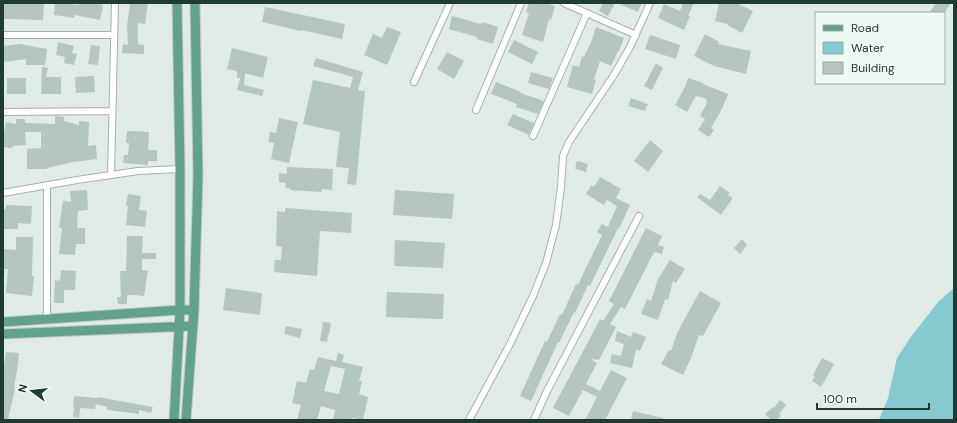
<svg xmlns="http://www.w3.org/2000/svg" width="957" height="423" font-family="'DM Sans',sans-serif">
<rect width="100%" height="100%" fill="#e0ebe5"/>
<path fill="#86c9d1" d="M954 288V420H879L888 398 897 358 910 338 939 301Z"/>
<path fill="#b5c6be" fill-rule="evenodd" d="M3 3 44 4 43 20 3 19Z
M55 3H64L79 5V3H95L103 5 100 20 74 15V18L54 15Z
M130 3H148L145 24 138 23V44L144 45V54L122 53 123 44 128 45 127 26Z
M529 3H545L555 6 551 20 549 19 543 42 522 35 529 13 526 12Z
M603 3H615L608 16 599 11Z
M617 3H642L638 12Z
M683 3H694L688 16H690L684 30 658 18 664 4 680 11Z
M719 3H736L753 11 742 33 727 25 728 24 715 21Z
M936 3H951L944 13H929Z
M265 7 345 24 342 39 301 30V31L262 22Z
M452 16 481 24 482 22 498 27 493 44 477 39V37L449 29Z
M387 27 401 32 387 65 364 55 373 34 382 38Z
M596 27 624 38 619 51H618L611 66 600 61 594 79 596 80 592 94 567 87 573 65 579 67 582 56 584 57 592 40Z
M705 34 719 42 718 44 751 51 746 74 714 66 694 56Z
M650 35 680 45 676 59 645 49Z
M514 40 538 52 532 64 508 52Z
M58 42 74 46 72 53 77 54 74 65 64 63 65 57 56 55Z
M20 44 47 49 45 65H26V59L3 62V46Z
M91 45 100 46 98 65 88 64Z
M232 48 268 57 263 78 245 73 244 85 264 90 262 96 237 90 240 78H237V71L227 69Z
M447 52 464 61 454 79 437 69Z
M316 58 363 72 358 90 365 91 356 185 347 184 349 168 336 167 340 132 303 124 313 80 350 88 353 77 313 66Z
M656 63 663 68 652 90 644 86Z
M42 67 48 68 46 77H61V94H41Z
M531 72 553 78 549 89 528 83Z
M94 76 95 92 76 93 75 77Z
M7 78H26V94H7Z
M688 78 703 83V84L728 94 722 109 711 128 714 130 709 137 698 130 705 119 700 116 707 103 706 102 707 99 696 96 687 112 675 105 685 87Z
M496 82 521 92 520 93 544 101 538 114 516 107 517 104 491 94Z
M631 98 648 104 645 111 628 106Z
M513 114 534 123 529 135 507 125Z
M55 116 64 117V121L79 125V121L89 122 88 146 96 145 97 159 73 162 47 168V169H27V149L41 148V132H25L26 145 13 146 12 148 3 147 4 133 6 122 16 124V119H25V123L55 124Z
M279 118 298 122 289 163 271 159 274 143 268 142 270 132 276 133Z
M127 131 149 132 148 150H157V161H148V165L123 163 124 155H128L129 143H126Z
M650 140 663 151 648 172 634 161Z
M577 161 588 164 586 172 575 169Z
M287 167 333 169 332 190 322 189 321 192 290 190V188H285L286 183 279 182V173L287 174Z
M600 177 621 189 616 198 630 205 619 229 618 228 590 286 588 285 575 313 574 312 559 343 558 342 531 401 520 396 545 341 547 342 560 314 562 315 576 284 578 285 591 257V258L602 235 597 232 602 224 608 227 617 206 607 200 604 205 586 194 591 185 594 187Z
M720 186 730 193 728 195 733 198 721 215 697 197 700 194 710 200Z
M87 190 88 210 78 211 77 228H85V244H76L75 255 59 254 62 228H59L63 201 71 202 70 191Z
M395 190 454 194 452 219 393 215Z
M128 194 141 196 139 210 147 211 145 227 126 225 128 206H126Z
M6 205 32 206 31 224 18 223V229H3V209H6Z
M285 208 352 213 351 233 320 231 317 276 274 272 275 260H281L282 247 276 246 277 211 285 212Z
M646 228 662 236 658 245 664 247 662 254 654 252 625 309 621 307 610 324 616 327 599 360 592 359V360L597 363 586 384 600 391 611 370 627 378 605 420H585L597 397 583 390 569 416 553 408 600 319 603 321 614 304 609 301Z
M127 236H143L142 253H156V259H142V270L148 271 144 296 135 295H127V304H118L117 297H121L120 271H126Z
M16 237H33L32 276H34L32 296 6 293 8 269H3V249L16 250Z
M742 239 747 245 740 254 734 248Z
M395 240 445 243 443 268 394 266Z
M670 260 685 269 676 283 673 281 668 300 665 299 658 320 641 314 647 299 651 301 658 279Z
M61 270 76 271 75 290H64V303H54L55 280 60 281Z
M226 288 262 293 260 315 223 310Z
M700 291 721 303 703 336 699 335 691 358 683 375 661 364 669 350 671 351 678 331Z
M387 292 444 294 443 319 386 317Z
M323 322 331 323 329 335 328 334 327 342 320 341Z
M286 326 302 329 300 338 284 334Z
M617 331 631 337 633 332 646 337 640 351 636 349 632 368 610 363 612 354 621 356 624 344 615 341Z
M6 352 19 353 18 365 14 388H15L8 420 3 419V373Z
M338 353 344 355 342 362 363 367 359 381H362L359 394 368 397 363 420 352 418 351 420H333L335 410 321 406 317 420H297L301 405 292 403 297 381 306 383 310 369 314 370 318 357 336 361ZM331 366 345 369 339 394 324 391Z
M822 358 834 364 821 387 812 381 815 376 813 375Z
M74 396 97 398 98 397 153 407 151 413 139 410V414L107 410V407L96 404 95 409 80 408 79 418 73 417 74 407H73Z
M780 400 786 405 779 414 781 416 777 420H771L765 414 773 407 774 408Z
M633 411 663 418 662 420H631Z"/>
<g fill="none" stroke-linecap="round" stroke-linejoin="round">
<g stroke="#a3b3ac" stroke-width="8">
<path id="street" d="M564 3 636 35
M3 35H114
M414 82 450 3
M476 110 521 3
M3 112 112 111
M533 136 587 13
M111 175 115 3
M3 193 77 180 138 171 180 169
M47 319V185
M469 420 510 344 533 296 546 263 556 225 561 187 563 156 569 142 614 75 630 47 650 3
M534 420 547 391 639 216"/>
</g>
<g stroke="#c1c8c6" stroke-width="11">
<path id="primary" d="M3 322 180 310H194
M3 334 193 326
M174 420 180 310V169L177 3
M186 420 194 310 198 176 195 3"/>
</g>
<use href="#street" stroke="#fff" stroke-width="6"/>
<use href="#primary" stroke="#63a18f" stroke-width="9"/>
</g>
<rect width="957" height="423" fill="none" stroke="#203b33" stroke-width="8"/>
<rect x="815" y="12" width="130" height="72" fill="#f0f8f3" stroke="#9daca6"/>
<rect x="823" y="25" width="20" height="6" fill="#63a18f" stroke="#9daca6"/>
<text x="851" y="32" font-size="12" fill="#203b33">Road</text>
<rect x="823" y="42" width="20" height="12" fill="#86c9d1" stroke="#9daca6"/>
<text x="851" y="52" font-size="12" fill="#203b33">Water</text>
<rect x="823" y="62" width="20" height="12" fill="#b5c6be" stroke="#9daca6"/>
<text x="851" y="72" font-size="12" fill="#203b33">Building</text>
<g transform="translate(32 391) rotate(285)" stroke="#f0f8f3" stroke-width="3" paint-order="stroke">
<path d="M0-3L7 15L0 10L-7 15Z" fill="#203b33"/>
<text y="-6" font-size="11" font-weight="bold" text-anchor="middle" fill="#203b33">N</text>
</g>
<path d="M817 403v6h112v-6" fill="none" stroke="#203b33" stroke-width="2"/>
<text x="823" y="403" font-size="12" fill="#203b33" stroke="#f0f8f3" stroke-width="3" paint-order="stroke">100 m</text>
</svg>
